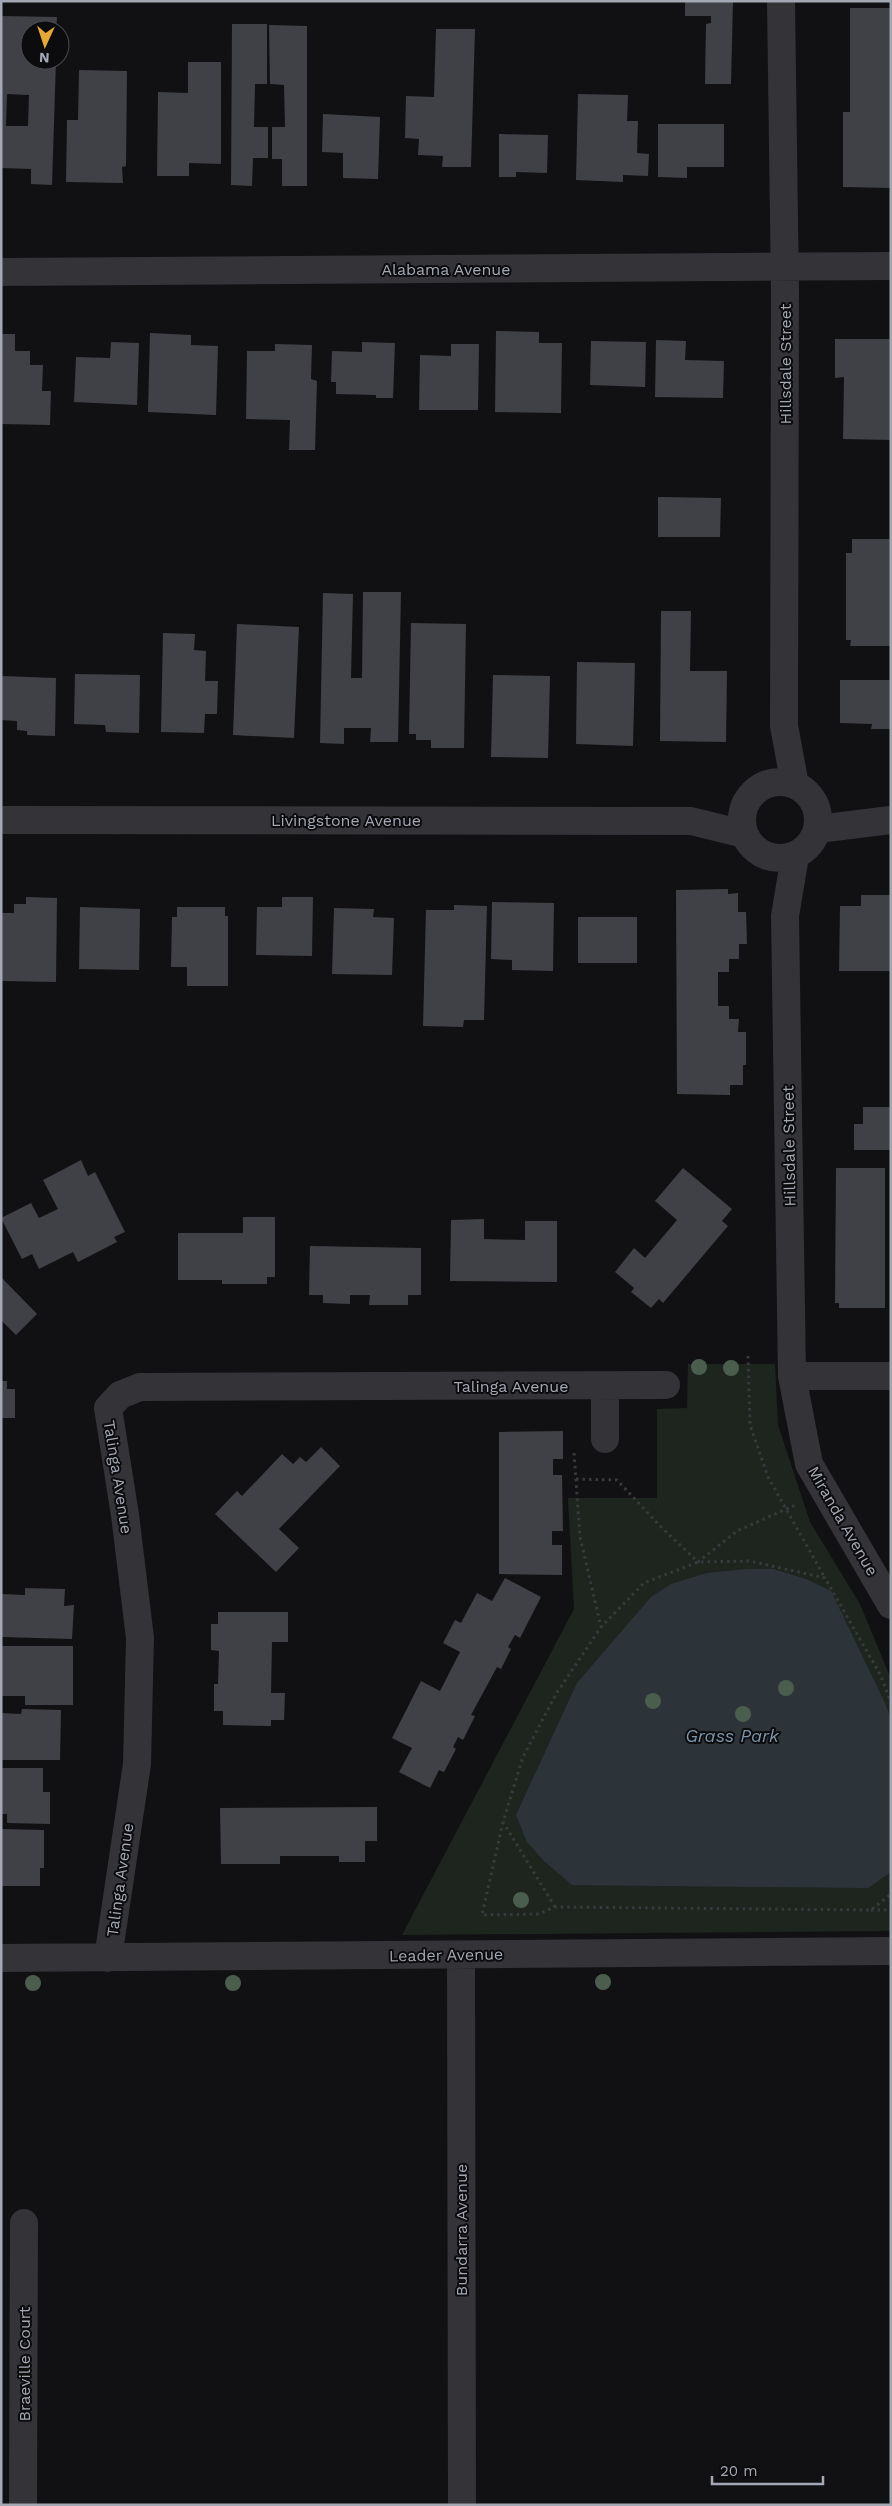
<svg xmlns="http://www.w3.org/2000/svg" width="892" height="2506" font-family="'Work Sans',sans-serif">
<rect width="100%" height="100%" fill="#111113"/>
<path fill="#1e251f" d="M688 1364H775L778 1425 810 1522 860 1604 891 1679V1931L402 1935 574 1609 568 1498H657V1409L687 1408Z"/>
<path fill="#2c343a" d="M747 1569H773L806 1579 831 1591 885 1703 891 1719V1872L868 1888 572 1885 544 1861 527 1842 516 1815 577 1683 651 1597 671 1584 707 1573Z"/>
<path fill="#404146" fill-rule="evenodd" d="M685 1H733L731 84H705L706 24 711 23V16H685Z
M850 8H890V188L843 187V112H850Z
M1 16 57 17 56 30H30V60H56L52 185 31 184V169L1 168ZM7 94 29 95 28 126H6Z
M232 24H267V84H255L254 127H268V158H253L252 186 231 185Z
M269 25 307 26V186H282V159H272V127H285L284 85 270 84Z
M436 29H475L471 167H442L443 156 418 155 419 139 405 138 406 96 434 97Z
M188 62H221V164L189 163V176H157L158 92 188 93Z
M79 70 127 71 126 166 122 167 123 183 66 182 67 120H78Z
M578 94 628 95 627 121H638L637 153 649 154 648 176 623 175V182L576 180Z
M323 114 380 117 378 179 343 178V153L322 152Z
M658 124H724V167H687V178L658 177Z
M499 134 548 135 547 173 516 172V177H499Z
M496 331 539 332V343H562L561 413 495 412Z
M150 333 191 335V345L218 346 216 415 148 412Z
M1 334H15V351H30V365H43L42 391H51L50 425 1 424Z
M835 339H891V440L843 439 844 377 835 378Z
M656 340 686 341 685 360 724 361 723 398 655 397Z
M591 341 646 342 645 387 590 385Z
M111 342 139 343 137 405 74 402 76 357 110 358Z
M362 342 395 343 393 398H376V395L336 394V382H331L332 351 362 352Z
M275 344 312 345 311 379 317 381 315 450H289L290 420 246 419 247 351H275Z
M451 344H479L478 410H419L420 355 451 356Z
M658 497 721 498 720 537H658Z
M852 539H891V646H850L851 640H846V553H852Z
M363 592H401L398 742H370L371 728H344V744L320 743 323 593 353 594 351 678H362Z
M661 611H691L690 671H727L726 742 660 741Z
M411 623 466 624 464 748H431V740H416V734H409Z
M237 624 299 627 294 738 233 735Z
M163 633 195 634 194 650 206 651 205 681H218L217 714H205L204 733 161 732Z
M577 662 635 663 633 746 576 744Z
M75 674 140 675 139 733 106 732 105 725 74 724Z
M493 675 550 676 548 758 491 757Z
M1 676 56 678 55 736 27 735V731L17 730V721L1 720Z
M840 680H891V729H871L872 724 840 723Z
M728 889V894L738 893V912H746L747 944H739V959H729V972H718V1006H729V1019H739L738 1032H746V1065H743V1085H730V1095L677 1094 676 890Z
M861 895H891V971H839L840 906H861Z
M26 897 57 898 56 982 1 981V913H14V904H26Z
M282 897H313L312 956 256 955 257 907H282Z
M492 902 554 903 553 971 512 970V960L491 959Z
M454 905 487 906 484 1020H464L463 1027 423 1026 426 910H454Z
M80 907 140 909 139 970 79 969Z
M177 907H225V916H228V986H187V967H171L172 917H177Z
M334 908 374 909 373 917 394 918 392 975 332 974Z
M578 917H637V963H578Z
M863 1107H891V1150H854V1124H863Z
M81 1160 88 1176 95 1172 125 1232 114 1237 117 1242 78 1262 73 1252 39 1269 32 1254 22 1259 1 1218 31 1203 39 1218 58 1209 43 1180Z
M683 1168 732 1209 722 1221 728 1226 663 1303 659 1299 651 1308 631 1292 634 1288 615 1272 634 1248 645 1258 677 1220 655 1201Z
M836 1168H885V1308H839V1303H835Z
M243 1217H275V1277H267V1284H222V1280H178V1233H243Z
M484 1219V1239L525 1240V1221H557V1282L450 1281 451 1220Z
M310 1246 421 1248V1295H408V1305H369L370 1295H350V1304L323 1303V1295H309Z
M1 1277 37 1314 16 1335 1 1320Z
M1 1381H7V1389H15V1418H1Z
M563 1431V1459H553V1475H562L563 1531H552V1545H562V1575L499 1574V1432Z
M321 1447 340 1466 279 1529 299 1548 276 1572 215 1514 237 1491 242 1496 282 1454 293 1464 300 1457 306 1462Z
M505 1578 541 1597 520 1638 515 1635 508 1647 511 1649 501 1669 497 1667 471 1715 475 1716 463 1740 458 1737 453 1747 456 1749 444 1772 439 1770 430 1788 399 1772 412 1748 392 1738 421 1681 440 1691 460 1652 443 1643 455 1620 461 1623 477 1593 492 1601Z
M25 1588 65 1589 64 1606 74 1605 72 1639 1 1637V1594L25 1595Z
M218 1612H288V1642H272L271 1693H285L284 1720H271V1726L223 1725V1711H214V1684H218L219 1651 211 1650V1624H218Z
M1 1646H73V1705H25V1696H1Z
M22 1709 61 1710 60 1760H1V1713L21 1714Z
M1 1768H43V1792H50V1824L7 1823V1814H1Z
M377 1807V1841H365V1862H339V1856H280V1864H221L220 1808Z
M1 1829 44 1830V1868H40V1886H1Z"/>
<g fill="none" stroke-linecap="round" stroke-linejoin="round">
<path stroke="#393a3e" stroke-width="3" stroke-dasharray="2.5 4" stroke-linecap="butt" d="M748 1356 750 1425 768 1477 825 1578
M574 1453 580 1537 601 1627
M576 1479 617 1480 660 1526 698 1562 737 1531 795 1505
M503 1822 482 1915 539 1914 555 1907 871 1910 891 1894
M555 1907 503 1822 523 1757 556 1694 601 1627 644 1583 698 1562 750 1561 825 1578 881 1676 891 1703
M871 1910H891"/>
<path stroke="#333338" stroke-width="28" d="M781 1 785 292 784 726 795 785
M1 272 891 266
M742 820a38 38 0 1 1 76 0a38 38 0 1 1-76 0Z
M1 820 691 821 744 834
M818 829 891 820
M795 856 785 916 792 1376 809 1464 891 1605
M792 1376H891
M605 1439V1386
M461 1956 462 2505
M1 1958 891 1951
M108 1958 137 1764 140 1638 125 1515 108 1408 120 1395 140 1387 666 1385
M23 2505 24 2223"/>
</g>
<g fill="#4b5e4d">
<circle cx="699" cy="1367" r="8"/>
<circle cx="731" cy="1368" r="8"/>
<circle cx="786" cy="1688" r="8"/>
<circle cx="653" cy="1701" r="8"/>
<circle cx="743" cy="1714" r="8"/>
<circle cx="521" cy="1900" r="8"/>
<circle cx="603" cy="1982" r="8"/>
<circle cx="33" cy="1983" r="8"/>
<circle cx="233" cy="1983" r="8"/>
</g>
<g text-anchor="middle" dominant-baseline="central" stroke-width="4" stroke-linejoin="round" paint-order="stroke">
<g font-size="16" fill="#a4a8b3" stroke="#0c0c0e">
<text x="446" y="269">Alabama Avenue</text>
<text transform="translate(785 364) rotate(-90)">Hillsdale Street</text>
<text x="346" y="820">Livingstone Avenue</text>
<text transform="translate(789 1146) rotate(-91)">Hillsdale Street</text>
<text x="511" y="1386">Talinga Avenue</text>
<text transform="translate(118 1477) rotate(81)">Talinga Avenue</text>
<text transform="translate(843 1521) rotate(60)">Miranda Avenue</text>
<text transform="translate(120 1880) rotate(-82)">Talinga Avenue</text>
<text transform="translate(446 1955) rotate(-1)">Leader Avenue</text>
<text transform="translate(461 2230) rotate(-90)">Bundarra Avenue</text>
<text transform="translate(24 2364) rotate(-90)">Braeville Court</text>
</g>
<g font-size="18" font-style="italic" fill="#7c96ac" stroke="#0c0c0e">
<text x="732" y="1735">Grass Park</text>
</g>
</g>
<rect width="892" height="2506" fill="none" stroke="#a4a8b3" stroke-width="5"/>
<g transform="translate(45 45) rotate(183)"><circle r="24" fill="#0c0c0e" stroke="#494a50"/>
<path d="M0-4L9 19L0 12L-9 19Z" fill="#e6a936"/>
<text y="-8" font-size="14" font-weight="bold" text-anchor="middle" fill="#a4a8b3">N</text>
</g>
<path d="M712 2476v8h111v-8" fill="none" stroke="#a4a8b3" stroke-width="2.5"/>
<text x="720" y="2476" font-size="15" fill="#a4a8b3" stroke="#0c0c0e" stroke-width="4" paint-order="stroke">20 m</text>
</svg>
